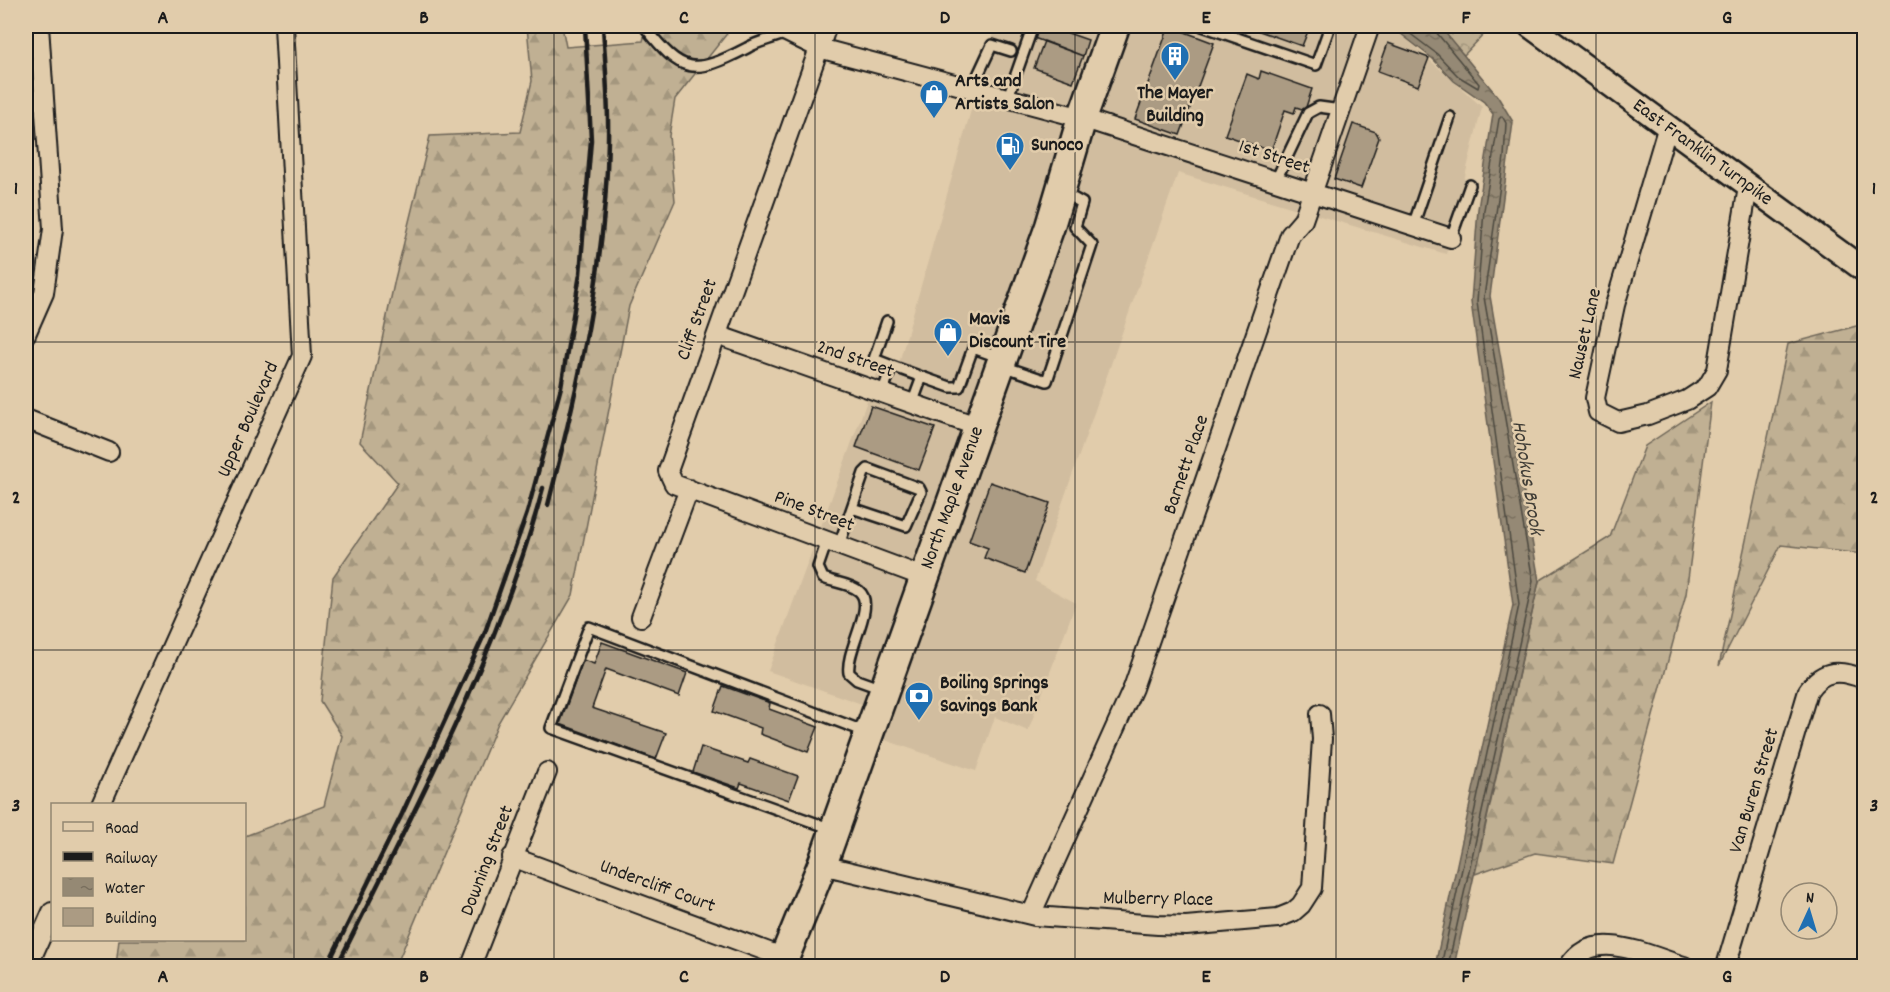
<svg xmlns="http://www.w3.org/2000/svg" width="1890" height="992" font-family="Dekko,sans-serif">
<defs>
<pattern id="forest-firs" width="22" height="20" patternUnits="userSpaceOnUse" patternTransform="scale(1.5)"><rect width="22" height="20" fill="#c0b093"/><path d="M5 1l3.5 6h-7zM16 11l3.5 6h-7z" fill="#a4977e"/></pattern>
<pattern id="park-crowns" width="20" height="18" patternUnits="userSpaceOnUse" patternTransform="scale(1.5)"><rect width="20" height="18" fill="#c0b093"/><path d="M2 6a3 3 0 1 1 6 0M12 15a3 3 0 1 1 6 0" fill="none" stroke="#a4977e"/></pattern>
<pattern id="water-ripples" width="26" height="14" patternUnits="userSpaceOnUse" patternTransform="scale(1.5)"><rect width="26" height="14" fill="#958974"/><path d="M2 4q2-2 4 0t4 0M15 11q2-2 4 0t4 0" fill="none" stroke="#796f5e"/></pattern>
</defs>
<rect width="100%" height="100%" fill="#e1ccab"/>
<filter id="ink" filterUnits="userSpaceOnUse"><feTurbulence type="fractalNoise" baseFrequency=".0167" numOctaves="2"/><feDisplacementMap in="SourceGraphic" scale="12" xChannelSelector="R" yChannelSelector="G"/><feConvolveMatrix kernelMatrix="1 2 1 2 8 2 1 2 1" color-interpolation-filters="sRGB"/></filter>
<g filter="url(#ink)">
<path fill="#d1bd9f" d="M995 26H1392L1482 107 1446 254 1178 173 1035 581 1076 603 1028 731 995 717 976 771 882 739 890 714 768 671 882 360 899 363Z"/>
<path fill="url(#forest-firs)" stroke="#6e6658" stroke-width="1.5" d="M527 26H562L566 47 643 41 647 26H733L675 99 669 136 675 201 629 306 573 595 498 723 396 966H116L119 940H244L245 836 324 806 342 736 320 701 333 577 398 483 360 442 395 279 430 136 520 132 532 81Z
M1864 324V554L1781 545 1719 666 1788 344Z
M1711 402 1686 594 1613 864 1535 853 1475 874 1539 581 1610 537 1645 446Z"/>
<path fill="url(#park-crowns)" stroke="#6e6658" stroke-width="1.5" d="M1430 26H1492L1464 55Z"/>
<path fill="url(#water-ripples)" stroke="#655d51" stroke-width="1.5" d="M1391 26H1437L1443 30 1498 97 1513 122 1490 296 1539 581 1454 966H1435L1513 605 1471 302 1478 209 1493 114 1484 102 1454 81 1433 59Z"/>
<g fill="none" stroke-linecap="round" stroke-linejoin="round">
<path stroke="#4c483f" stroke-width="1.5" d="M1400 26 1437 54 1458 76 1478 88 1479 84 1436 32 1434 26
M1441 966 1519 605 1477 302 1484 210 1499 119 1502 116 1506 123 1504 157 1484 297 1533 581 1448 966"/>
</g>
<path fill="#ab9b83" stroke="#1c1c1c" stroke-width="1.5" d="M1039 26H1048L1088 40 1083 56 1034 38Z
M1169 26 1214 43 1180 135 1135 119Z
M1245 26H1310L1302 46Z
M1044 41 1083 56 1073 82 1034 68Z
M1388 43 1429 58 1418 86 1378 71Z
M1261 71 1312 89 1305 110 1296 107 1294 113 1285 110 1271 151 1225 135 1247 74 1259 79Z
M1353 124 1376 132 1379 138 1361 188 1334 179Z
M871 406 935 428 919 470 856 447Z
M990 482 1050 503 1025 573 984 558 988 548 969 541Z
M602 642 687 673 679 696 606 669 592 708 666 733 656 759 560 724 583 660 594 664Z
M723 686 770 703 769 709 818 727 808 752 760 734 761 728 714 711Z
M701 747 748 763 750 759 798 776 789 800 741 783 739 788 693 772Z"/>
<g fill="none" stroke-linecap="round" stroke-linejoin="round">
<g stroke="#1c1c1c" stroke-width="14">
<path id="service" d="M1202 26 1316 65 1330 26
M645 27C682 74 693 76 747 48 758 41 773 39 786 33
M972 88 992 45 1011 51
M1008 97 1032 29
M1275 182 1308 113 1319 107 1341 110
M1413 226 1450 117
M1451 238 1470 185
M887 321 874 359 892 366
M1003 366 1047 381 1092 245 1075 227 1082 203 1062 192
M922 377 950 387H959L973 348 1001 358
M882 393 892 366 922 377 912 404
M827 541 818 567 823 578C833 582 851 584 859 591 877 606 845 650 849 673L857 680 882 689
M839 545 864 473 868 469 919 488 921 492 906 526 852 508
M832 829 551 728 589 627 866 732"/>
</g>
<g stroke="#1c1c1c" stroke-width="22">
<path id="minor" d="M774 26 819 48 1082 118 1451 238
M827 26 668 471 674 484 924 577
M1667 129 1615 305 1595 398 1598 412 1618 422 1648 415 1687 400 1707 387 1717 370 1748 187
M26 334 44 293 53 229 39 26
M717 335 979 427
M26 419 109 452
M641 617 689 489
M101 804 302 356 284 26
M512 857 785 958
M822 865 1035 916 1158 925 1186 926 1278 918 1293 912 1301 905 1312 888 1322 739 1320 714
M1031 915 1133 688 1290 235 1303 220 1370 26
M28 966 52 912
M471 966 547 772
M1569 966C1593 926 1649 956 1684 966
M1726 966 1808 691C1823 668 1841 670 1864 679"/>
</g>
<g stroke="#1c1c1c" stroke-width="27">
<path id="tertiary" d="M1530 26 1864 270"/>
</g>
<g stroke="#1c1c1c" stroke-width="33">
<path id="primary" d="M781 966 822 865 1050 226 1082 118 1115 26"/>
</g>
<use href="#service" stroke="#e1ccab" stroke-width="9"/>
<use href="#minor" stroke="#e1ccab" stroke-width="18"/>
<use href="#tertiary" stroke="#e1ccab" stroke-width="22"/>
<use href="#primary" stroke="#e1ccab" stroke-width="28"/>
<path stroke="#1c1c1c" stroke-width="4.5" d="M548 505C579 385 606 264 608 140 609 102 605 63 603 26
M327 966 402 814 484 635 527 513 561 387 580 274 591 140 585 26
M337 966C413 813 499 654 543 488"/>
</g>
</g>
<path fill="none" stroke="#1c1c1c" stroke-width="1.5" stroke-opacity="0.55" d="M294 26V966M554 26V966M815 26V966M1075 26V966M1336 26V966M1596 26V966M26 342H1864M26 650H1864"/>
<defs>
<g id="building-pin" transform="scale(1.5)"><path d="M0 17L-7.5 6A9.5 9.5 0 1 1 7.5 6Z" fill="#1f6fb2" stroke="#e1ccab"/><path d="M-4-6H4V6H1V3H-1V6H-4ZM-2.5-4.3h1.7v1.8h-1.7ZM.8-4.3h1.7v1.8H.8ZM-2.5-1h1.7V.8h-1.7ZM.8-1h1.7V.8H.8Z" fill="#fff"/></g>
<g id="shop-pin" transform="scale(1.5)"><path d="M0 17L-7.5 6A9.5 9.5 0 1 1 7.5 6Z" fill="#1f6fb2" stroke="#e1ccab"/><path d="M-5-2.5h2.3a2.7 3.5 0 0 1 5.4 0H5L5.5 6h-11ZM-1.5-2.5h3a1.5 2.3 0 0 0-3 0Z" fill="#fff"/></g>
<g id="fuel-pin" transform="scale(1.5)"><path d="M0 17L-7.5 6A9.5 9.5 0 1 1 7.5 6Z" fill="#1f6fb2" stroke="#e1ccab"/><path d="M-5.5-6h7V0h2V4h1.3V-2.5L3-4.5l.8-.8L6-3V5H2.5V1h-1V6h-7ZM-4.2-4.7v3.2H.2V-4.7Z" fill="#fff"/></g>
<g id="bank-pin" transform="scale(1.5)"><path d="M0 17L-7.5 6A9.5 9.5 0 1 1 7.5 6Z" fill="#1f6fb2" stroke="#e1ccab"/><path d="M-6-4H6V4H-6ZM0-2.3a2.3 2.3 0 1 0 0 4.6a2.3 2.3 0 1 0 0-4.6Z" fill="#fff"/></g>
</defs>
<g fill-rule="evenodd">
<use href="#building-pin" x="1175" y="56"/>
<use href="#shop-pin" x="934" y="94"/>
<use href="#fuel-pin" x="1010" y="146"/>
<use href="#shop-pin" x="948" y="332"/>
<use href="#bank-pin" x="919" y="696"/>
</g>
<g text-anchor="middle" dominant-baseline="central" stroke-width="5" stroke-linejoin="round" paint-order="stroke">
<g font-size="20" font-weight="bold" fill="#1c1c1c" stroke="#e1ccab" text-anchor="start">
<text x="955" y="82">Arts and<tspan x="955" dy="23">Artists Salon</tspan></text>
<text x="1175" y="94" text-anchor="middle">The Mayer<tspan x="1175" dy="23">Building</tspan></text>
<text x="1031" y="146">Sunoco</text>
<text x="969" y="320">Mavis<tspan x="969" dy="23">Discount Tire</tspan></text>
<text x="940" y="684">Boiling Springs<tspan x="940" dy="23">Savings Bank</tspan></text>
</g>
<g font-size="20" fill="#1c1c1c" stroke="#e1ccab">
<text transform="translate(1702 153) rotate(36)">East Franklin Turnpike</text>
<text transform="translate(1274 158) rotate(18)">1st Street</text>
<text transform="translate(698 320) rotate(-70)">Cliff Street</text>
<text transform="translate(1586 334) rotate(-77)">Nauset Lane</text>
<text transform="translate(855 360) rotate(19)">2nd Street</text>
<text transform="translate(249 420) rotate(-66)">Upper Boulevard</text>
<text transform="translate(1187 465) rotate(-71)">Barnett Place</text>
<text transform="translate(953 498) rotate(-70)">North Maple Avenue</text>
<text transform="translate(814 512) rotate(21)">Pine Street</text>
<text transform="translate(1755 791) rotate(-73)">Van Buren Street</text>
<text transform="translate(488 861) rotate(-69)">Downing Street</text>
<text transform="translate(657 887) rotate(20)">Undercliff Court</text>
<text transform="translate(1158 900) rotate(1)">Mulberry Place</text>
</g>
<g font-size="21" font-style="italic" fill="#403d36" stroke="#e1ccab">
<text transform="translate(1526 478) rotate(81)">Hohokus Brook</text>
</g>
</g>
<rect width="1890" height="992" fill="none" stroke="#e1ccab" stroke-width="66"/>
<rect x="51" y="803" width="195" height="138" fill="#e1ccab" stroke="#928672" stroke-width="1.5"/>
<rect x="63" y="822" width="30" height="9" fill="#e1ccab" stroke="#928672" stroke-width="1.5"/>
<text x="105" y="833" font-size="18" fill="#1c1c1c">Road</text>
<rect x="63" y="852" width="30" height="9" fill="#1c1c1c" stroke="#928672" stroke-width="1.5"/>
<text x="105" y="863" font-size="18" fill="#1c1c1c">Railway</text>
<rect x="63" y="878" width="30" height="18" fill="url(#water-ripples)" stroke="#928672" stroke-width="1.5"/>
<text x="105" y="893" font-size="18" fill="#1c1c1c">Water</text>
<rect x="63" y="908" width="30" height="18" fill="#ab9b83" stroke="#928672" stroke-width="1.5"/>
<text x="105" y="923" font-size="18" fill="#1c1c1c">Building</text>
<g transform="translate(1809 911) rotate(4)"><circle r="28" fill="#e1ccab" stroke="#928672" stroke-width="1.5"/>
<path d="M0-4.5L10 22L0 15L-10 22Z" fill="#1f6fb2"/>
<text y="-9" font-size="16" font-weight="bold" text-anchor="middle" fill="#1c1c1c">N</text>
</g>
<rect x="33" y="33" width="1824" height="926" fill="none" stroke="#1c1c1c" stroke-width="2"/>
<g font-size="20" text-anchor="middle" font-weight="bold" fill="#1c1c1c">
<text x="163" y="23">A</text>
<text x="424" y="23">B</text>
<text x="684" y="23">C</text>
<text x="945" y="23">D</text>
<text x="1206" y="23">E</text>
<text x="1466" y="23">F</text>
<text x="1727" y="23">G</text>
<text x="16" y="194">1</text>
<text x="1874" y="194">1</text>
<text x="16" y="503">2</text>
<text x="1874" y="503">2</text>
<text x="16" y="811">3</text>
<text x="1874" y="811">3</text>
<text x="163" y="982">A</text>
<text x="424" y="982">B</text>
<text x="684" y="982">C</text>
<text x="945" y="982">D</text>
<text x="1206" y="982">E</text>
<text x="1466" y="982">F</text>
<text x="1727" y="982">G</text>
</g>
</svg>
